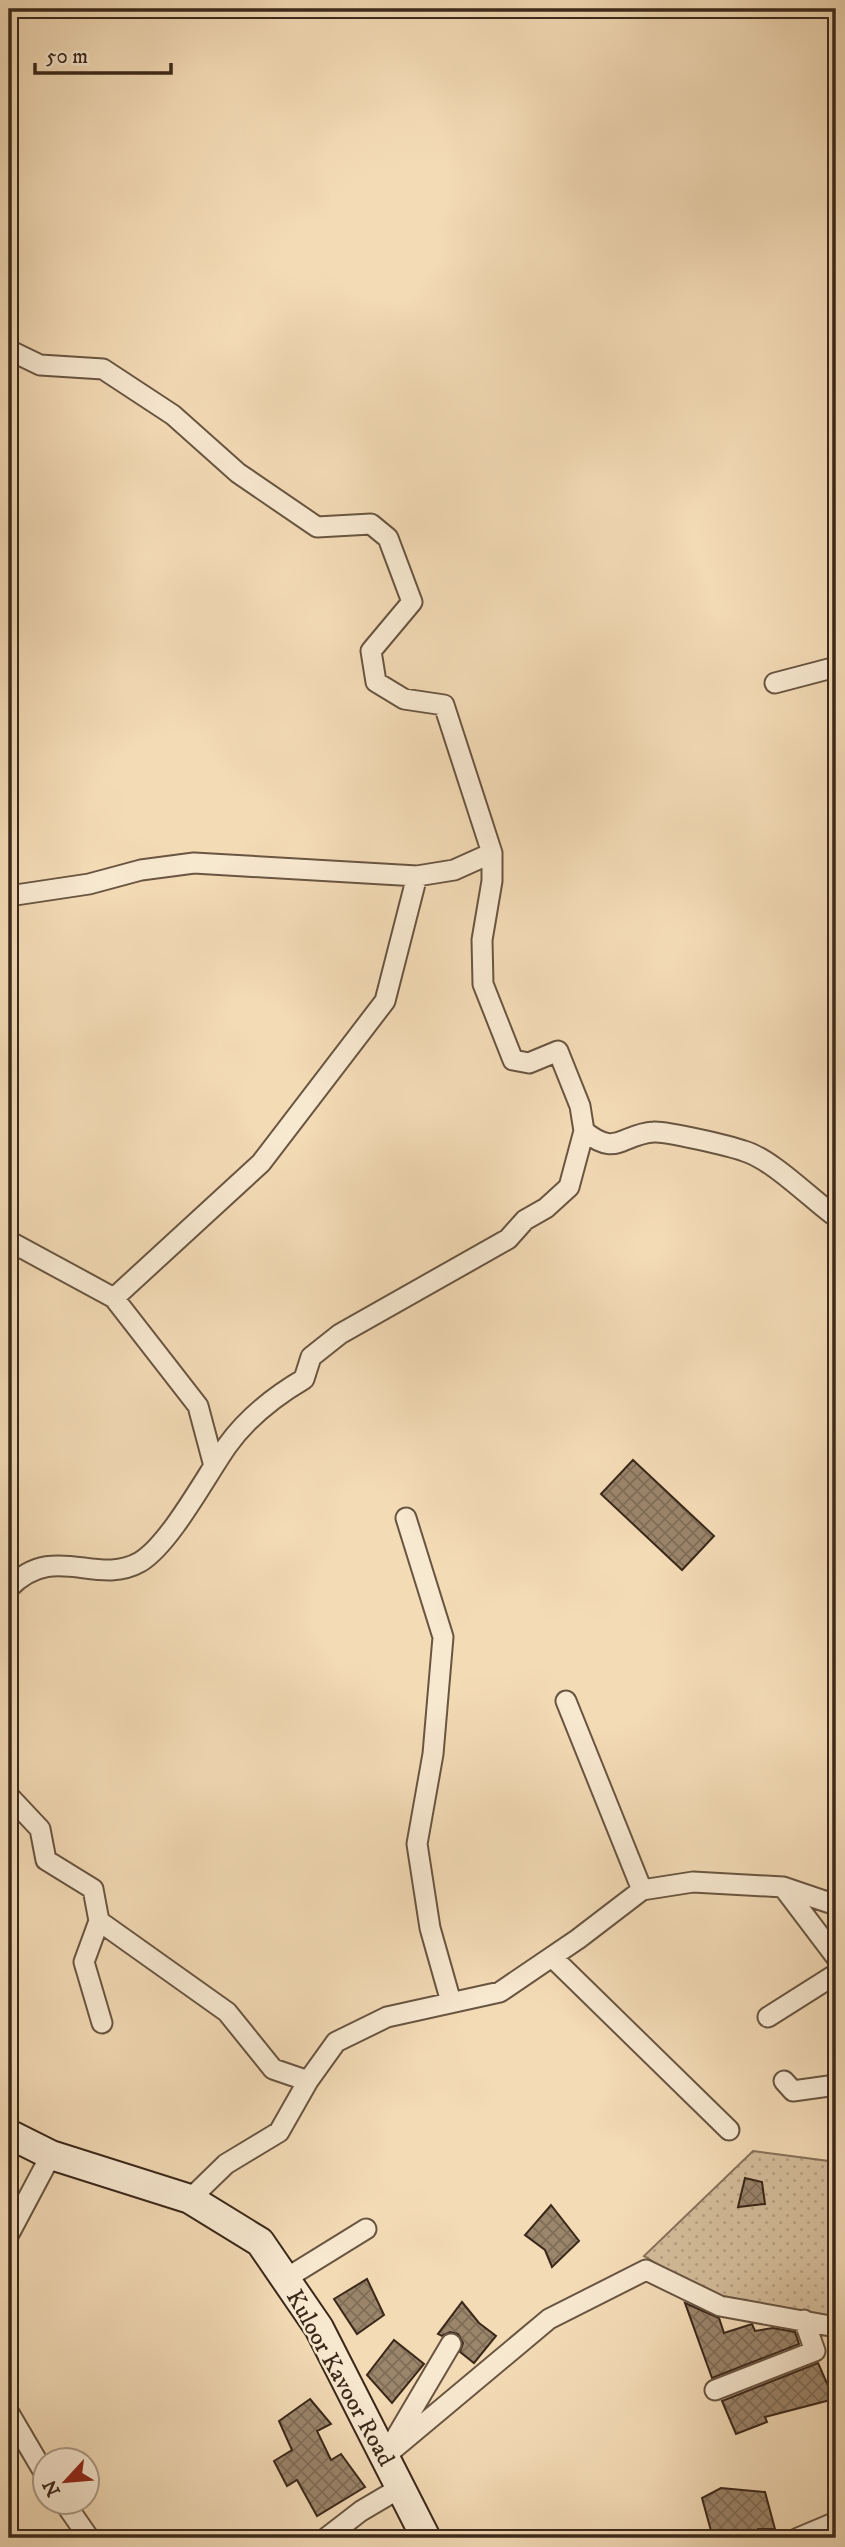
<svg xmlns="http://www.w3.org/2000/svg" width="845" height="2547" font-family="'IM FELL DW Pica',serif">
<defs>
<pattern id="grass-dots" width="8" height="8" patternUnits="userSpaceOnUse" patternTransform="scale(1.75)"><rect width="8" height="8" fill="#d4bd9b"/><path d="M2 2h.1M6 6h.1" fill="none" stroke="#b7a285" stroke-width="1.8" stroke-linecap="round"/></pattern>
<pattern id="building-cross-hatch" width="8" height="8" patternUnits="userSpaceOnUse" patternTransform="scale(1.75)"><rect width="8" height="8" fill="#9b856b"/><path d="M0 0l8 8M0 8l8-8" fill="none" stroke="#806d57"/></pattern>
</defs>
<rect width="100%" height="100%" fill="#f3dbb6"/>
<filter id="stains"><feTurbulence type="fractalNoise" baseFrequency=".00286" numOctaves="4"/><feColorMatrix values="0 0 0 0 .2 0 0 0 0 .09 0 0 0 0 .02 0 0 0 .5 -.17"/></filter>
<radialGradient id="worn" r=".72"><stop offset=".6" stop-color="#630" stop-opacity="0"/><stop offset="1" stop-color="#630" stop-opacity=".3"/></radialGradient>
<path fill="url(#grass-dots)" stroke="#88725a" stroke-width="2" d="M753 2151 836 2162V2319L730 2301 686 2281 644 2256Z"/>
<path fill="url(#building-cross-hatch)" stroke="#3b281a" stroke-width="2" d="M633 1460 714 1536 682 1570 601 1494Z
M745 2178 762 2182 765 2204 738 2207Z
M551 2205 579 2241 552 2267 545 2250 525 2235Z
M367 2279 384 2315 357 2334 334 2299Z
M462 2302 479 2323 496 2336 474 2363 460 2352 463 2343 458 2334 450 2332 442 2336 438 2334Z
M685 2303 719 2318 724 2333 752 2324 755 2331 773 2328 795 2332 799 2344 712 2378Z
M394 2340 424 2364 392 2403 367 2375Z
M818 2363 834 2399 765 2417 767 2422 736 2434 722 2401Z
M310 2399 331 2424 317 2431 331 2460 341 2454 365 2487 317 2516 297 2480 287 2486 274 2461 292 2450 279 2421Z
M721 2488 765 2492 775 2529H758L757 2538H713L702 2498Z"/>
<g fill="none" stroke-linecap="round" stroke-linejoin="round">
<g stroke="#695541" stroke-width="23">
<path id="minor" d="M9 350 40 365 103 369 173 415 238 473 317 527 371 524 388 538 412 602 371 651 376 682 404 699 444 705 492 853V881L482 940 483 984 513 1060 529 1063 558 1051 580 1106 584 1131C617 1158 621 1134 654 1132 666 1131 730 1146 744 1151 772 1159 811 1199 836 1217
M775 683 836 667
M9 896 89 884 141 870 194 863 417 876 454 870 492 853
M9 1241 114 1298 198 1406 214 1466
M114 1298 261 1163 385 1001 417 876
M406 1518 443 1637 433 1754 417 1844 430 1928 451 2002
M9 1588C54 1541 96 1587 140 1562 170 1544 206 1476 227 1446 247 1418 275 1396 304 1379L311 1357 340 1334 508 1239 525 1220 546 1208 569 1187 584 1131
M566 1701 642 1890
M9 1796 40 1829 46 1860 93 1889 99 1921 84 1962 102 2023
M783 1887 836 1957
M99 1921 227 2012 273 2069 308 2081
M552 1957 729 2130
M768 2017 836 1974
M784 2081 793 2091 836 2085
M190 2199 226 2164 279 2132 308 2081 336 2042 387 2017 500 1992 578 1939 642 1890 693 1882 783 1887 836 1905
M9 2234 51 2155
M285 2279 366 2229
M715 2390 815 2351 804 2320
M9 2413 46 2476
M392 2444 451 2344
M384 2457 549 2319 646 2270 720 2306 836 2327
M64 2502 89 2538
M326 2538 361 2511 400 2488
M798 2538 836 2522"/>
</g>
<g stroke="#3b281a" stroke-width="32">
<path id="secondary" d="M9 2134 51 2155 190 2199 260 2242 319 2328 426 2538"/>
</g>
<use href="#minor" stroke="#f7e8d0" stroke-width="19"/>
<use href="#secondary" stroke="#f7e8d0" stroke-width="28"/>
</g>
<g text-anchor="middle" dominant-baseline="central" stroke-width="5" stroke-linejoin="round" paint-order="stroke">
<g font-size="24" fill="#3b281a" stroke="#f7e8d0">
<text transform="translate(340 2378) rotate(61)">Kuloor Kavoor Road</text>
</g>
</g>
<rect width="845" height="2547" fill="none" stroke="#f3dbb6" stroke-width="35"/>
<rect x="10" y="10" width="824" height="2526" fill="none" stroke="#3b281a" stroke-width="3.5"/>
<rect x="18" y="18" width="810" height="2512" fill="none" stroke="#3b281a" stroke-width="2"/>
<g transform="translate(66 2481) rotate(244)"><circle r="33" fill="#f7e8d0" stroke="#ac9b87" stroke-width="2"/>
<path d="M0-5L12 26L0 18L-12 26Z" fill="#8f2418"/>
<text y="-10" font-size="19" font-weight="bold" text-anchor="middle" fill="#3b281a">N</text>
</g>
<path d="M35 63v10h136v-10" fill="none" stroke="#3b281a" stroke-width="3.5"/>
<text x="46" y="63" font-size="21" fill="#3b281a" stroke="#f7e8d0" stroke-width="5" paint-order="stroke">50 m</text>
<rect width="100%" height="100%" filter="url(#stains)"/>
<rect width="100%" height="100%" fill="url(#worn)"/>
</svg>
